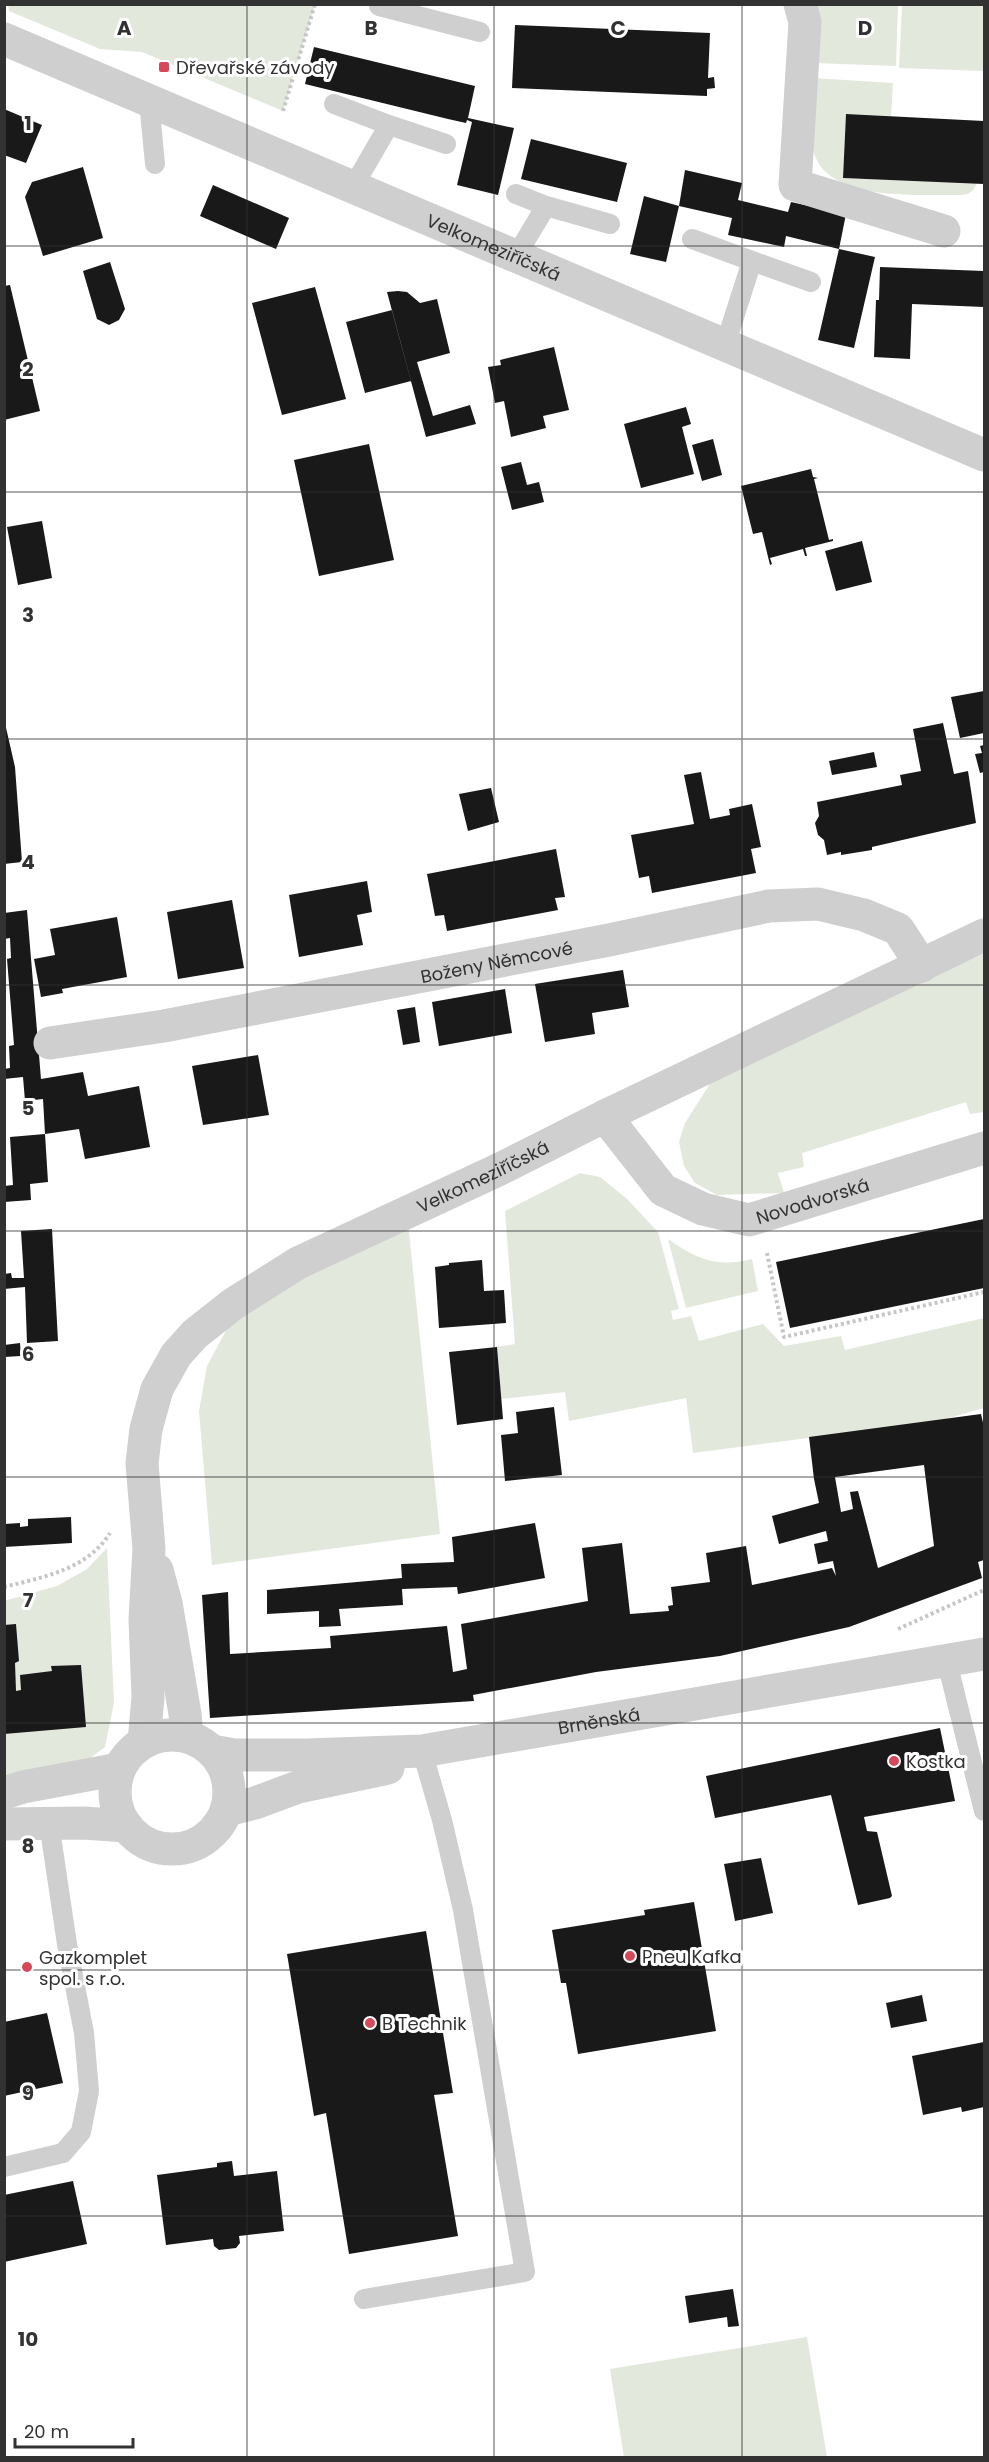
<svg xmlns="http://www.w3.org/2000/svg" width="989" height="2462" font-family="Poppins,sans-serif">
<rect width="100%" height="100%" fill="#fff"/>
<path fill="#e3e8dd" d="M8 5 9 4 315 5 283 111 142 52 100 49 9 11Z
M817 5H898L896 66 814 63Z
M902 5H984V71L899 68Z
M813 78 893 83 891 116 846 114 843 178 977 183C973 192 970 194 961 195 917 194 818 204 812 143 810 122 813 99 813 78Z
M984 954V1112L970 1114 966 1102 802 1153 804 1167 778 1173 784 1193 717 1195 695 1183 684 1166 679 1142 685 1123 720 1068Z
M580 1173 600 1177 626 1198 658 1232 679 1309 671 1311 673 1320 691 1316 699 1341 763 1324 784 1346 841 1336 845 1350 984 1318V1408L938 1421 693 1453 686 1398 569 1421 565 1392 501 1399 497 1347 515 1344 505 1211Z
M408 1222 440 1534 212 1565 199 1411 207 1366 231 1321 317 1263Z
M668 1239C697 1259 716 1268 752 1259L758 1291 686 1308Z
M107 1548 114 1703 105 1747 85 1762 47 1774 5 1775 4 1601 57 1586 87 1569Z
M807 2337 827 2457H624L610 2369Z"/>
<path fill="#191919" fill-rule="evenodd" d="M515 25 710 33 708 78 714 77 715 88 707 89V96L512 88Z
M314 47 475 86 468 118 514 128 498 195 457 185 472 122 467 120 466 123 448 119 305 84Z
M4 109 42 125 26 163 4 155Z
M846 114 984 121V184L843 178Z
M531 139 627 163 617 202 521 179Z
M83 167 103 238 43 256 25 197 32 182Z
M685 170 742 183 738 200 788 212 791 202 846 214 839 249 786 236 784 247 728 235 732 218 679 206Z
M213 185 289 218 276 249 200 216Z
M644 196 679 206 666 262 630 254Z
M839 249 875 257 854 348 818 340Z
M110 262 125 309 119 320 109 325 97 319 83 271Z
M880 267 984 271V307L912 304 910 359 874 357 876 300H879Z
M10 285 40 411 4 420V286Z
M315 287 346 399 282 415 252 303Z
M398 291 407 292 420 303 437 299 450 353 417 362 433 416 470 405 476 424 426 437 387 292Z
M392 310 411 381 365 393 346 322Z
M554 347 569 410 543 416 546 428 511 437 504 401 495 403 488 367 501 365 500 360Z
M686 407 691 424 682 427 694 474 641 488 624 424Z
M713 439 722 475 702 481 692 445Z
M369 444 394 560 319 576 294 460Z
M521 462 527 485 539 482 544 502 512 510 501 467Z
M811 469 813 477 818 478 814 479 829 540 833 539V541L805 548 807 556H805L803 549 770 558 772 564 770 565 762 532 753 534 741 486Z
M42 521 52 578 18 585 7 527Z
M862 541 872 582 836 591 825 551Z
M984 691V733L960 738 951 697Z
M4 719 15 767 22 862 4 864Z
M943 723 954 774 968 771 976 823 872 847V850L841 855V852L827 855 824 840 818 835 815 823 819 816 817 802 902 785 900 775 921 771 913 729Z
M984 745V772L980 773 975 754 982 753 980 746Z
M874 752 877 767 832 775 829 761Z
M701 772 710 819 730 815 729 809 752 804 761 847 751 849 756 873 652 893 649 876 639 878 631 835 694 824 684 775Z
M491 788 499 822 468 831 459 794Z
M556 849 565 897 555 898 558 910 447 931 444 915 435 916 427 874Z
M367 881 372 912 357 915 363 945 299 957 289 895Z
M232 900 244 968 178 979 167 912Z
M27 910 41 1079 83 1072 88 1096 139 1086 150 1147 85 1159 79 1129 45 1134 43 1099 25 1101 23 1077 4 1079V1069L10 1068 9 1046 14 1045 7 959 11 958 10 938 4 939V913Z
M117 917 127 977 62 989 63 993 41 997 34 959 55 955 50 929Z
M623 970 629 1007 592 1013 595 1034 545 1042 535 984Z
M505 989 512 1033 439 1046 432 1002Z
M415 1007 420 1042 403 1045 397 1010Z
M258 1055 269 1115 203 1125 192 1066Z
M45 1134 48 1182 30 1184 31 1200 4 1202V1186L13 1185 10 1137Z
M984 1219V1288L790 1328 776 1262Z
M52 1229 58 1341 27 1343 25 1287 4 1289V1274L11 1273 12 1278H24L21 1231Z
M482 1260 484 1291 504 1290 506 1323 439 1328 435 1267 449 1265V1263Z
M20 1343 21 1356 4 1357V1345Z
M497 1347 503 1419 457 1425 449 1352Z
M554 1407 562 1475 505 1481 501 1435 518 1433 516 1412Z
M981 1414 984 1427V1560L978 1562 982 1578 849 1627 720 1656 596 1672 473 1695 474 1701 210 1718 202 1595 228 1592 230 1654 331 1648 330 1636 447 1626 453 1672 467 1669 461 1624 588 1601 582 1548 622 1543 630 1614 669 1611 668 1606 673 1605 671 1587 710 1582 706 1553 746 1546 752 1585 832 1568 836 1576 833 1561 818 1564 814 1544 828 1541 826 1531 779 1544 772 1516 819 1503 814 1479 809 1437ZM924 1465 934 1546 878 1568 858 1491 850 1492 853 1509 841 1512 835 1477Z
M71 1517 72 1543 4 1547V1524L20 1523V1527L28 1526V1519Z
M535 1523 545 1578 458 1594 457 1587 402 1589 403 1605 339 1609 341 1626 319 1627V1611L267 1614V1590L402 1578 401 1564 454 1562 452 1537Z
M16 1624 19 1661 15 1663 16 1691 21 1690 20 1675 52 1671 51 1666 81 1665 86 1727 4 1734V1625Z
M940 1728 955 1801 864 1817 867 1831 877 1832 892 1896 890 1898 858 1905 831 1795 715 1818 706 1776Z
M761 1858 773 1913 735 1921 724 1864Z
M694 1902 716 2031 578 2054 566 1983H561L552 1930 645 1915 644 1910Z
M426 1931 453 2093 434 2095 458 2236 349 2254 326 2113 314 2116 287 1954Z
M922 1995 927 2021 891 2028 886 2003Z
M47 2013 63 2083 4 2096V2022Z
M984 2042V2107L962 2112 961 2107 923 2115 912 2056Z
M232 2161 234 2176 277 2171 284 2231 239 2236 240 2243 236 2248 219 2250 214 2246 213 2239 166 2245 157 2175 217 2167V2163Z
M73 2181 87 2244 4 2262V2195Z
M733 2289 739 2326 728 2327 727 2317 689 2323 685 2296Z"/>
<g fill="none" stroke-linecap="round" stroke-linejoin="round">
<path stroke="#c6c6c6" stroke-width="4" stroke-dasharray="3 3" stroke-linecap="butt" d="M283 111 315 4
M767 1253 784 1337 984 1292
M4 1587C43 1577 87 1570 110 1533
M898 1629 984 1590"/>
<path stroke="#cfcfcf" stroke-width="20" d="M379 6 480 32
M149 101 155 164
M334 104 389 125 353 187
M389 125 446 144
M516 194 546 206
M692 239 752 261
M516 256 546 206 610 224
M725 345 752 261 811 282
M947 1662 984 1811
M4 2167 63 2153 81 2132 89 2091 84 2033 67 1944 49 1823
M364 2299 525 2272 463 1910 442 1820 422 1751"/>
<g stroke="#cfcfcf" stroke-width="33">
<path d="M800 4 805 22 795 185 944 231"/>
<path id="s1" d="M4 39 984 455"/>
<path id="s2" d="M50 1043 164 1026 609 940 769 906 818 904 864 915 898 929 922 966"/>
<path id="s3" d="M605 1116 663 1190 703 1209 749 1220 984 1148"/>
<path d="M157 1570 166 1603 185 1714 187 1736"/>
<path id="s4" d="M144 1742 148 1697 145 1619 149 1549 142 1463 146 1429 157 1389 176 1355 195 1334 233 1304 298 1263 500 1169 605 1116 984 935"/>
</g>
<g stroke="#cfcfcf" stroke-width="33">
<circle cx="172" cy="1792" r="57"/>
<path id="s5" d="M212 1751 234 1755H307L422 1751 984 1654"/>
<path d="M4 1793 23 1787 119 1769"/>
<path d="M227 1810 255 1803 298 1787 388 1768"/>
<path d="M4 1824 84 1823 126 1826"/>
</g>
</g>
<path fill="none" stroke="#323232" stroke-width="1.5" stroke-opacity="0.55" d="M247 4V2458M494 4V2458M742 4V2458M4 246H984M4 492H984M4 739H984M4 985H984M4 1231H984M4 1477H984M4 1723H984M4 1970H984M4 2216H984"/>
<g fill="#d5495a" stroke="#fff" stroke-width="2">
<rect x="158" y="61" width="12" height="12" rx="3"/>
<circle cx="894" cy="1761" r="6"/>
<circle cx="630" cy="1956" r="6"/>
<circle cx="27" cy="1967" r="6"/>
<circle cx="370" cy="2023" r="6"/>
</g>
<g text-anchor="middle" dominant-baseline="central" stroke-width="6" stroke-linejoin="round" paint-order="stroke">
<g font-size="18" fill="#323232" stroke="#fff" text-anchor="start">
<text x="176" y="67">Dřevařské závody</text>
<text x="906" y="1761">Kostka</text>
<text x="642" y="1956">Pneu Kafka</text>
<text x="39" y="1957">Gazkomplet<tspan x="39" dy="21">spol. s r.o.</tspan></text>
<text x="382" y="2023">B Technik</text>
</g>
<g font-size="18" fill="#323232" stroke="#fff">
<text stroke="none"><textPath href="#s1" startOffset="532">Velkomeziříčská</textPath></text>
<text stroke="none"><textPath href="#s2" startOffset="454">Boženy Němcové</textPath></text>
<text stroke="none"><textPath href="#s4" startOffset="752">Velkomeziříčská</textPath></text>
<text stroke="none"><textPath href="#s3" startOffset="252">Novodvorská</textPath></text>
<text stroke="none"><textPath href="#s5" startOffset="390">Brněnská</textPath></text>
</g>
</g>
<g font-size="20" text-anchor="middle" font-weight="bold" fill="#323232" stroke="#fff" stroke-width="6" stroke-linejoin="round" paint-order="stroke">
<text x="124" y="35">A</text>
<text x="371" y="35">B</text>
<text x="618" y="35">C</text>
<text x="865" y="35">D</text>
<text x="28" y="130">1</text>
<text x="28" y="376">2</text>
<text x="28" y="622">3</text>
<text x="28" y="869">4</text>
<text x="28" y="1115">5</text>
<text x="28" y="1361">6</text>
<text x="28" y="1607">7</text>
<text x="28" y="1853">8</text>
<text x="28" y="2100">9</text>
<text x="28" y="2346">10</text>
</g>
<rect width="989" height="2462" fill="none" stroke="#323232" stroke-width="12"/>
<path d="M15 2438v9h118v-9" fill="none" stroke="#323232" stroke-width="3"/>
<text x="24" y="2438" font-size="18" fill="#323232" stroke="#ffffff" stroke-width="4.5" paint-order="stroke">20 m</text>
</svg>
